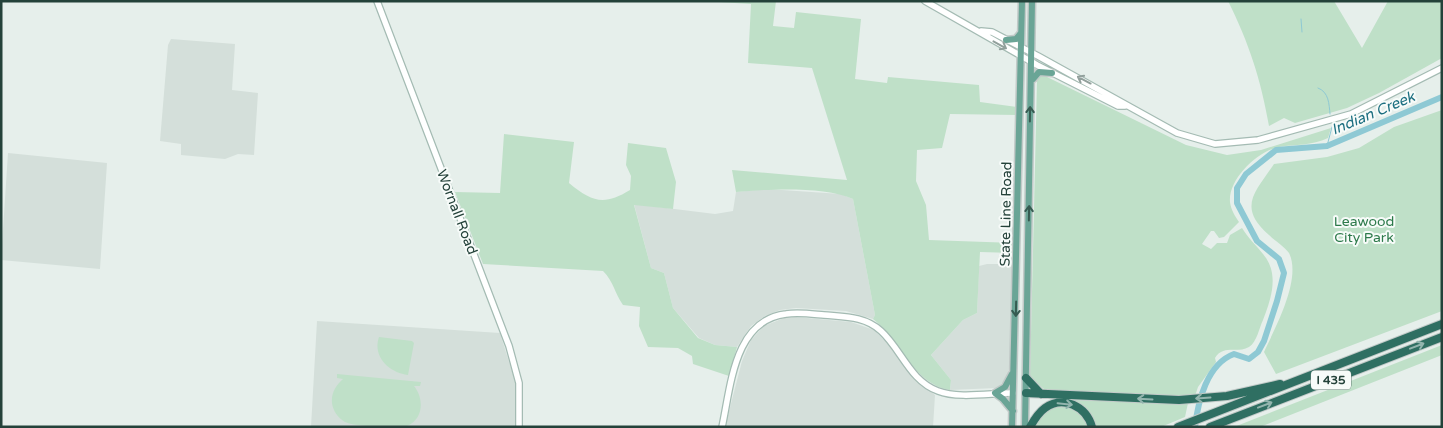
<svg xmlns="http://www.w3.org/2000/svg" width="1443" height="428" font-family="'Varela Round',sans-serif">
<rect width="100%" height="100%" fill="#e6efeb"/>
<path fill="#d4dfda" d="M171 39 235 44 232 90 258 93 254 155 238 154 225 159 181 155V144L160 141 168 45Z
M8 153 107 163 100 269 1 260Z
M767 189 841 194 853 199 875 315 873 319 846 311 796 308 780 310 765 316 751 326 737 347 715 345 699 338 673 308 664 273 651 268 634 204 715 214 733 211 736 192Z
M987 264H1005L1014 268 1012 343 1008 377 997 388 950 390 951 380 931 355 963 320 977 313 979 266Z
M796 317 851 322 874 330 888 344 913 378 935 395 933 427H725L742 361 751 340 764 326 784 318Z
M317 321 500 333 515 381V427H311Z"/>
<path fill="#bfe0c8" d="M703 1H776L773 26 794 28 796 12 861 19 855 79 887 83 888 77 979 85 980 102 1017 107V115L950 114 942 148 917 150 916 181 926 205 929 240 1015 243 1014 253 980 252 977 313 963 320 931 355 951 380 950 390C913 384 901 341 873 319L875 315 853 199C825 186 767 189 736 192L732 170 847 180 812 68 748 63 751 4Z
M1228 1H1334L1362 48 1388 1H1442V58L1379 93 1347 108 1295 123 1284 118 1269 126C1261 80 1249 43 1228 1Z
M1040 76H1045L1186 145 1227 155 1261 150 1331 128 1328 138C1312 146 1295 144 1279 147 1258 151 1228 179 1230 202 1231 210 1235 216 1239 222L1224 237 1219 238 1214 231H1211L1202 244 1211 249 1217 243H1227L1230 235 1242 228C1248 238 1256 245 1263 254 1280 274 1271 299 1263 320 1259 328 1257 342 1249 347 1237 354 1224 344 1215 358L1216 362 1198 387 1195 396 1045 390 1030 377 1037 81Z
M1442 110V311L1276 374 1264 352C1275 328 1302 279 1289 253 1285 247 1274 240 1269 235 1237 207 1255 192 1274 164L1327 157 1359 148 1394 127Z
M504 134 574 142 569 183C592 202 604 206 630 190L631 176 626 165 628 143 666 148 676 182 673 209 634 205 651 268 664 273 673 308 698 338 715 345 737 347 729 376 693 364 692 356 678 348 648 347 639 326 640 307 623 305C614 292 614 282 603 271L483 264 455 192 500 193Z
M379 337 412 341 414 343 408 375C390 373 372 357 379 337Z
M1442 345V355L1260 427H1234Z
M337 374 421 382 420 386H414C424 398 424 419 407 426 398 428 355 427 345 422 338 418 333 411 332 403 331 393 336 385 343 379L337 378Z
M1072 400 1188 403 1185 417 1161 427H1093Z
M1060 405 1080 411 1089 427H1034L1045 411Z"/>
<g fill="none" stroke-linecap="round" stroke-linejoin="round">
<path stroke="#8ec9d4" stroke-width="1" d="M1301 19 1302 32
M1318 88C1329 92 1329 104 1330 114
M1327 146 1332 127"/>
<path stroke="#8ec9d4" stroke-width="6" d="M1195 427C1198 401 1207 364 1234 354L1249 359 1258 352 1264 341 1277 301 1284 273 1279 259 1257 241 1237 203V188L1246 174 1276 150 1327 146 1442 97"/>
<g stroke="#a4bbb3" stroke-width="8">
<path id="secondary" d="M377 1 509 346 519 383V427
M925 1 1037 65 1118 106H1125
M981 31 992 32 1038 56 1177 133 1215 144 1258 140 1351 114 1442 68
M722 427C731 386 734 320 786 314 798 312 812 314 824 315 844 317 865 316 881 331 901 349 910 381 938 391 958 399 991 393 1013 393"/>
</g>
<g stroke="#c2cac8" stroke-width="9">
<path id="primary" d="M1006 40 1016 39 1021 33
M1033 79 1039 72 1052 73
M1012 374 1005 387 995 393 1003 399 1013 411
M1012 427 1022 1
M1025 427 1032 1"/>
</g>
<g stroke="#c2cac8" stroke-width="10">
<path id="highway" d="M1026 378 1041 394
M1026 393 1179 400 1227 396 1280 384
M1030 427C1034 420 1038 413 1045 408 1063 395 1086 406 1092 427
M1178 427 1442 324
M1210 427 1442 337"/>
</g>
<use href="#secondary" stroke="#fff" stroke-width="5.5"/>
<use href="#primary" stroke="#6aa596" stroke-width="6"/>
<use href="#highway" stroke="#2f6f62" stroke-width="8"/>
</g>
<defs><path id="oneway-shaft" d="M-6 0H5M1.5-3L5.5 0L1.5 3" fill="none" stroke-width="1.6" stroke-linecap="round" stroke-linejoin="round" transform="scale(1.25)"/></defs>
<g stroke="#92a09c">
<use href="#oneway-shaft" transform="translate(1000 45) rotate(29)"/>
<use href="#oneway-shaft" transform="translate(1084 80) rotate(-152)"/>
</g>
<g stroke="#365b51">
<use href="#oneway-shaft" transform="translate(1030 114) rotate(-89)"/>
<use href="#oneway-shaft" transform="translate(1029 213) rotate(-89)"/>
<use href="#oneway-shaft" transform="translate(1016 309) rotate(91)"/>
</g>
<g stroke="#93b5ae">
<use href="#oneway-shaft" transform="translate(1417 346) rotate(-21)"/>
<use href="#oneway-shaft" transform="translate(1203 398) rotate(176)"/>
<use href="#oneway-shaft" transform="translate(1145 399) rotate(-177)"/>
<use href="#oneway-shaft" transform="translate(1065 404) rotate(6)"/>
<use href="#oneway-shaft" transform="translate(1265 405) rotate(-21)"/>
</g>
<g text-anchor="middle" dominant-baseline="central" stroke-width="4" stroke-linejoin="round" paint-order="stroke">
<rect fill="#f7fbf9" stroke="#637a73" stroke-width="1" x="1311" y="370.5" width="40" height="19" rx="4"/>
<g font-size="12" font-weight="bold" fill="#24423a">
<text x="1331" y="380">I 435</text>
</g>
<g font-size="14" fill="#24423a" stroke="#f7fbf9">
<text transform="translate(457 212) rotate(69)">Wornall Road</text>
<text transform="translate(1006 214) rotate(-89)">State Line Road</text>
</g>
<g font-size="14" fill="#2d7a4b" stroke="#f7fbf9">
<text x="1364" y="221">Leawood<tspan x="1364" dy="16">City Park</tspan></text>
</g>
<g font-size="15" font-style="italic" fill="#1c6f80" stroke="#f7fbf9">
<text transform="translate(1373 113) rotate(-23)">Indian Creek</text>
</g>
</g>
<rect width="1443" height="428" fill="none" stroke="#24423a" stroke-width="5"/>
</svg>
